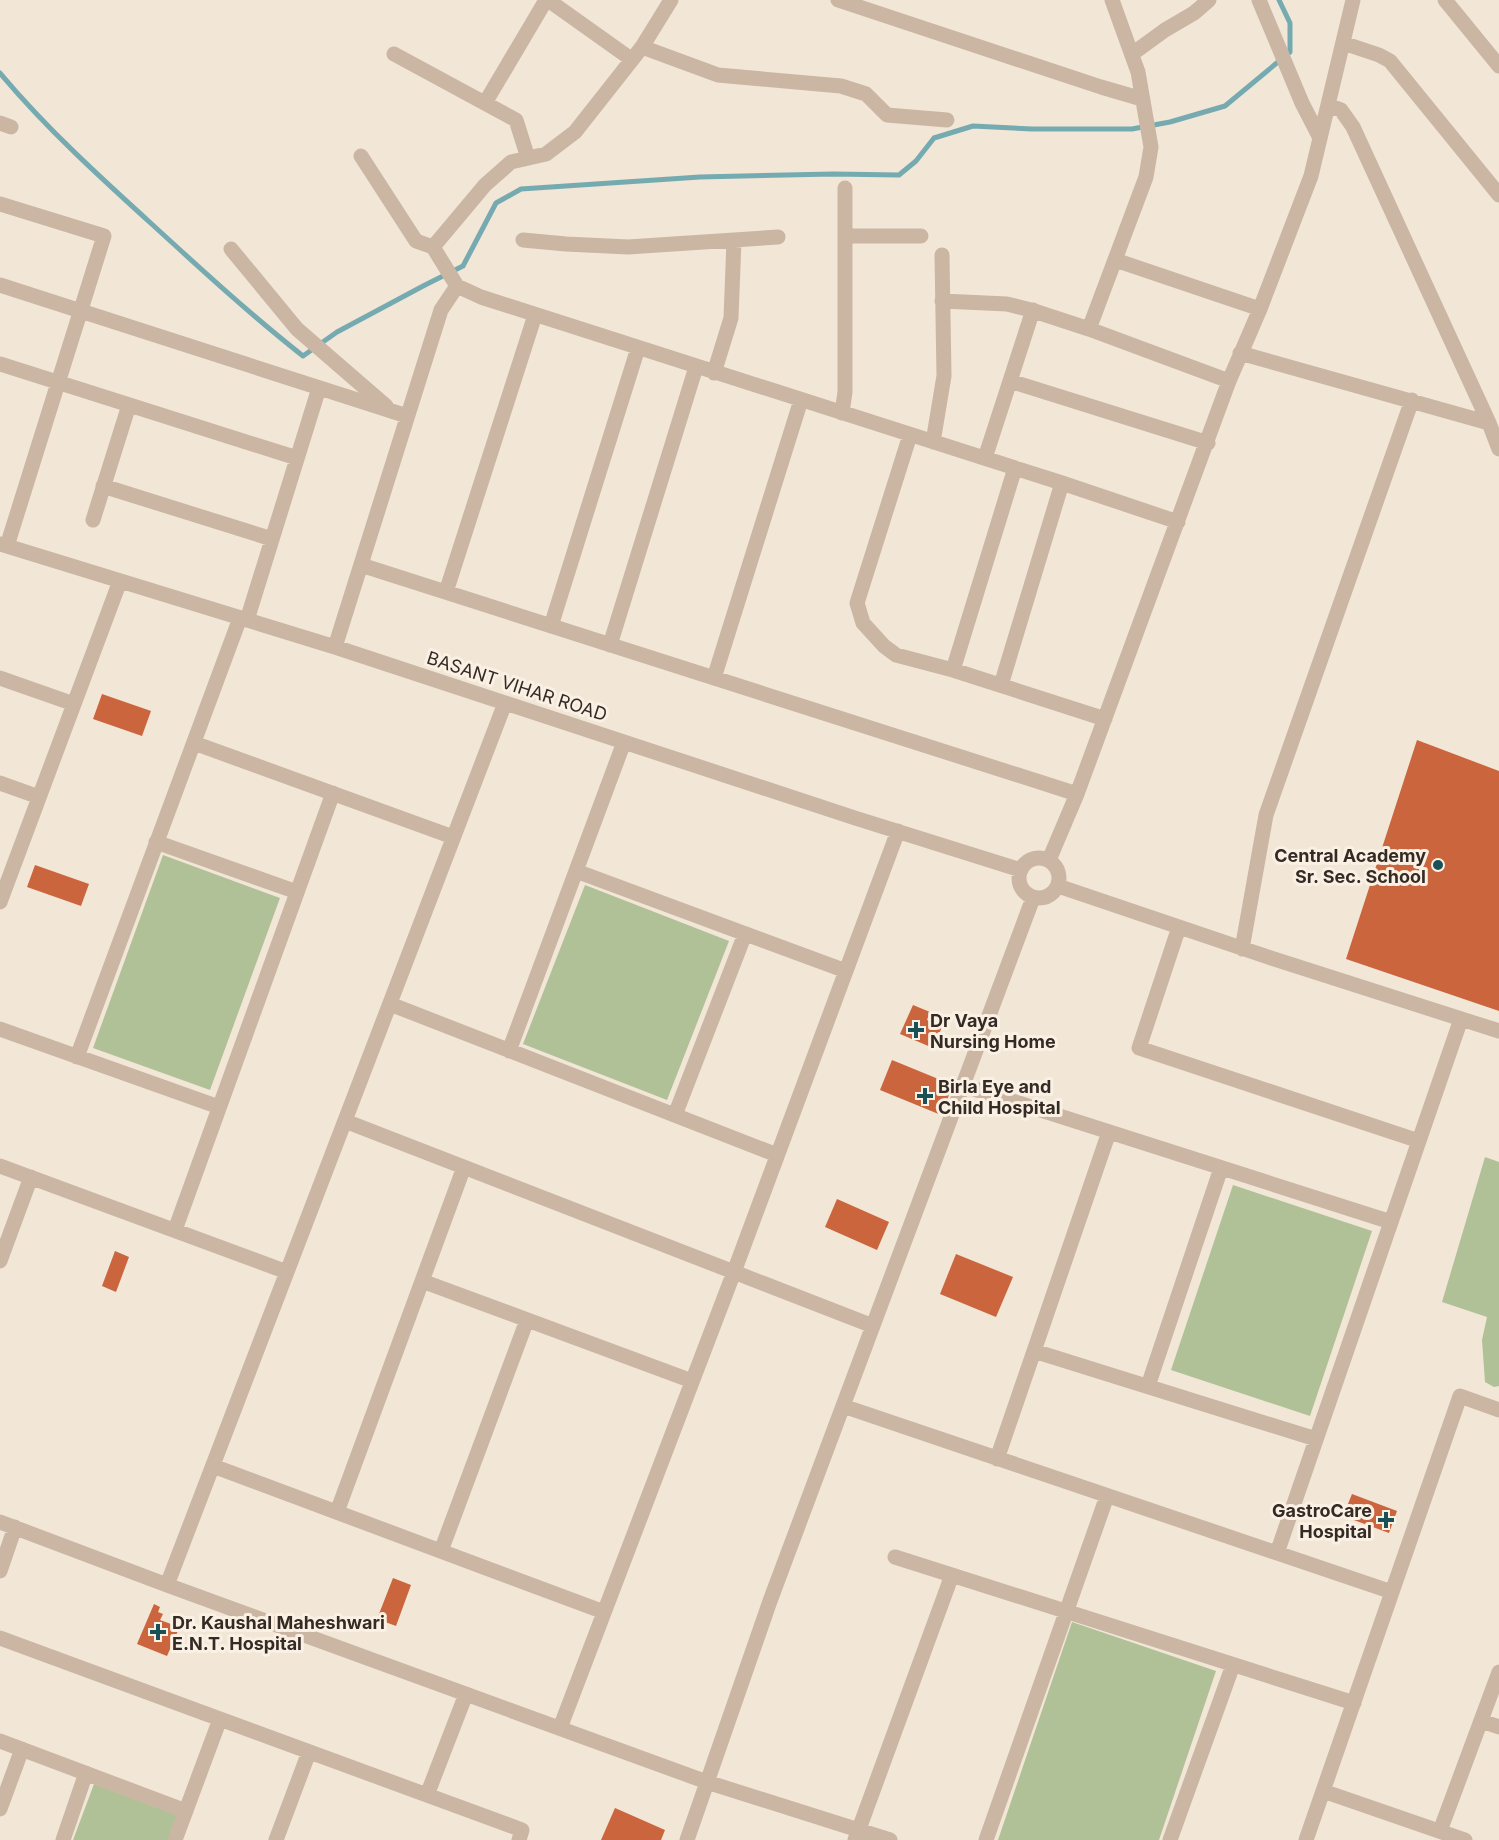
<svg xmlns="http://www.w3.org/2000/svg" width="1499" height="1840" font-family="Inter,sans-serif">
<rect width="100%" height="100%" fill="#f2e6d7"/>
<path fill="#b1c197" d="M163 855 280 898 210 1090 93 1048Z
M585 885 729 941 667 1100 523 1044Z
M1485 1157 1499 1162V1386L1494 1387 1485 1382 1482 1340 1487 1317 1442 1302Z
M1233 1185 1372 1231 1310 1416 1171 1370Z
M1072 1622 1216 1671 1159 1840H998Z
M94 1784 177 1815 168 1840H73Z"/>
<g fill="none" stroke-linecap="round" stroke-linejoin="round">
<path stroke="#75abb0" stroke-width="5" d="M0 73C47 129 101 178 155 227 203 271 251 315 303 356L337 332 425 285 463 266 496 203 521 189 700 177 833 174 899 175 916 161 934 138 973 126 1032 129H1132L1170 122 1225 106 1290 52V23L1279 0"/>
</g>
<path fill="#cb653d" d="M102 694 151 711 142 736 93 719Z
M1417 740 1499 771V1011L1346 959Z
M35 865 89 884 81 906 27 887Z
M913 1005 930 1012 927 1020 942 1027 933 1048 900 1034Z
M892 1060 953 1085 941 1115 880 1090Z
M837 1199 889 1222 877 1250 825 1227Z
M115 1251 129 1257 116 1292 102 1286Z
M956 1254 1013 1277 996 1317 940 1294Z
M1352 1494 1397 1511 1389 1533 1343 1516Z
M393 1578 411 1585 396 1626 377 1619Z
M154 1604 160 1607 158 1612 163 1614 160 1620 171 1624 176 1614 184 1617 167 1656 137 1644Z
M615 1808 665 1830 661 1840H601Z"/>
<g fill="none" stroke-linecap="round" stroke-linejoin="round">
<path stroke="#cab6a3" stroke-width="15" d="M548 0 631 59
M671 0 642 47 575 132 546 154 511 162 485 185 433 247 457 286 481 297 1062 483 1178 522
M838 0 1101 87 1142 99
M1259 0 1302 103 1320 138
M1445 0 1499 66
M1343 43 1379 55 1390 61 1499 195
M642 47 718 75 841 86 866 94 887 115 947 120
M394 54 516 120 528 158
M1132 54 1165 30 1194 13 1209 0
M485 103 546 0
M1328 105 1341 110 1353 127 1489 423 1499 449
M0 123 11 127
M361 156 416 241 433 247
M0 204 104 236 7 546
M846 236H921
M523 240 566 244 628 247 778 237
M231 249 297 329 386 406
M1115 260 1260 309
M0 285 407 416
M942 301 1007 304 1031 310 1089 329 1229 381
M1089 329 1146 177 1151 147 1138 72 1112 0
M1240 353 1489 423
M0 364 297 458
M714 373 731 318 734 240
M1010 381 1208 443
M842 413 845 392V188
M910 435 857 603 863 623 884 646 896 655 953 670 1105 719
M933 442 944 376 942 255
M985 458 1033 310
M103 486 272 539
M93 520 129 405
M0 544 335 647 855 818 1021 870
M361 565 1077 794
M446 592 535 315
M247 620 319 388
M551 626 638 348
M610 645 696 367
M335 647 441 310 457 286
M953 670 1015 468
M0 678 74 704
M714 678 801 400
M1001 685 1062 483
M194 743 453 837
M0 783 39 797
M156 842 297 892
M1019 878a20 20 0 1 1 40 0a20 20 0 1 1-40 0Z
M1049 860 1077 794 1229 381 1260 309 1311 176 1353 0
M576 871 846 971
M1058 886 1268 957 1499 1031
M0 902 120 581
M1179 927 1139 1048 1419 1141
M1242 949 1266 815 1412 400
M390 1004 777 1155
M0 1029 219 1107
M509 1051 624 742
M77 1057 240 618
M962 1085 1391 1222
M675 1115 745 934
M345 1121 873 1326
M0 1166 287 1272
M175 1230 333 793
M0 1261 31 1177
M422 1281 692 1381
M1034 1351 1316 1439
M1148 1386 1221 1168
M843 1406 1392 1592
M997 1459 1109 1132
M213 1466 604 1612
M337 1512 464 1167
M0 1522 167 1585 707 1782 890 1840
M441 1551 527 1320
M1277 1553 1461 1019
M895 1557 1354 1703
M0 1571 15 1527
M167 1585 505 703
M0 1638 522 1830 519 1840
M1481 1721 1499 1727
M560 1728 734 1272 898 831
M0 1741 186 1811
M1323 1791 1465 1840
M427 1795 466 1694
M0 1809 22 1749
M1440 1831 1499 1672
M63 1840 86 1773
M175 1840 220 1719
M276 1840 309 1752
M687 1840 770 1601 1033 898
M855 1840 952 1575
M986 1840 1107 1496
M1170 1840 1233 1665
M1306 1840 1460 1396 1499 1410"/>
</g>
<g fill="#1a5157" stroke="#faf0e4" stroke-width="2">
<circle cx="1438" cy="865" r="6"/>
<path d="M913 1021h6v6h6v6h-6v6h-6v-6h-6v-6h6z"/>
<path d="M922 1087h6v6h6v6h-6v6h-6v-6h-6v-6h6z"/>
<path d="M1383 1511h6v6h6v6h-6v6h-6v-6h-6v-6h6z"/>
<path d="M155 1623h6v6h6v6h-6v6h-6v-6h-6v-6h6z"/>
</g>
<g text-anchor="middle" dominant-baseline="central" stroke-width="6" stroke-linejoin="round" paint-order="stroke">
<g font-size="18" fill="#352b25" stroke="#faf0e4">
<text transform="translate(517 686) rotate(18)">BASANT VIHAR ROAD</text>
</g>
<g font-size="18" font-weight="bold" fill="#352b25" stroke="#faf0e4" text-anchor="start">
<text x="1426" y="855" text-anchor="end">Central Academy<tspan x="1426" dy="21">Sr. Sec. School</tspan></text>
<text x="930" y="1020">Dr Vaya<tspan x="930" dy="21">Nursing Home</tspan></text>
<text x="938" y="1086">Birla Eye and<tspan x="938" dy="21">Child Hospital</tspan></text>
<text x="1372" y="1510" text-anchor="end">GastroCare<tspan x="1372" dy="21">Hospital</tspan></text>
<text x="172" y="1622">Dr. Kaushal Maheshwari<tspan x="172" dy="21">E.N.T. Hospital</tspan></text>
</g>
</g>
</svg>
